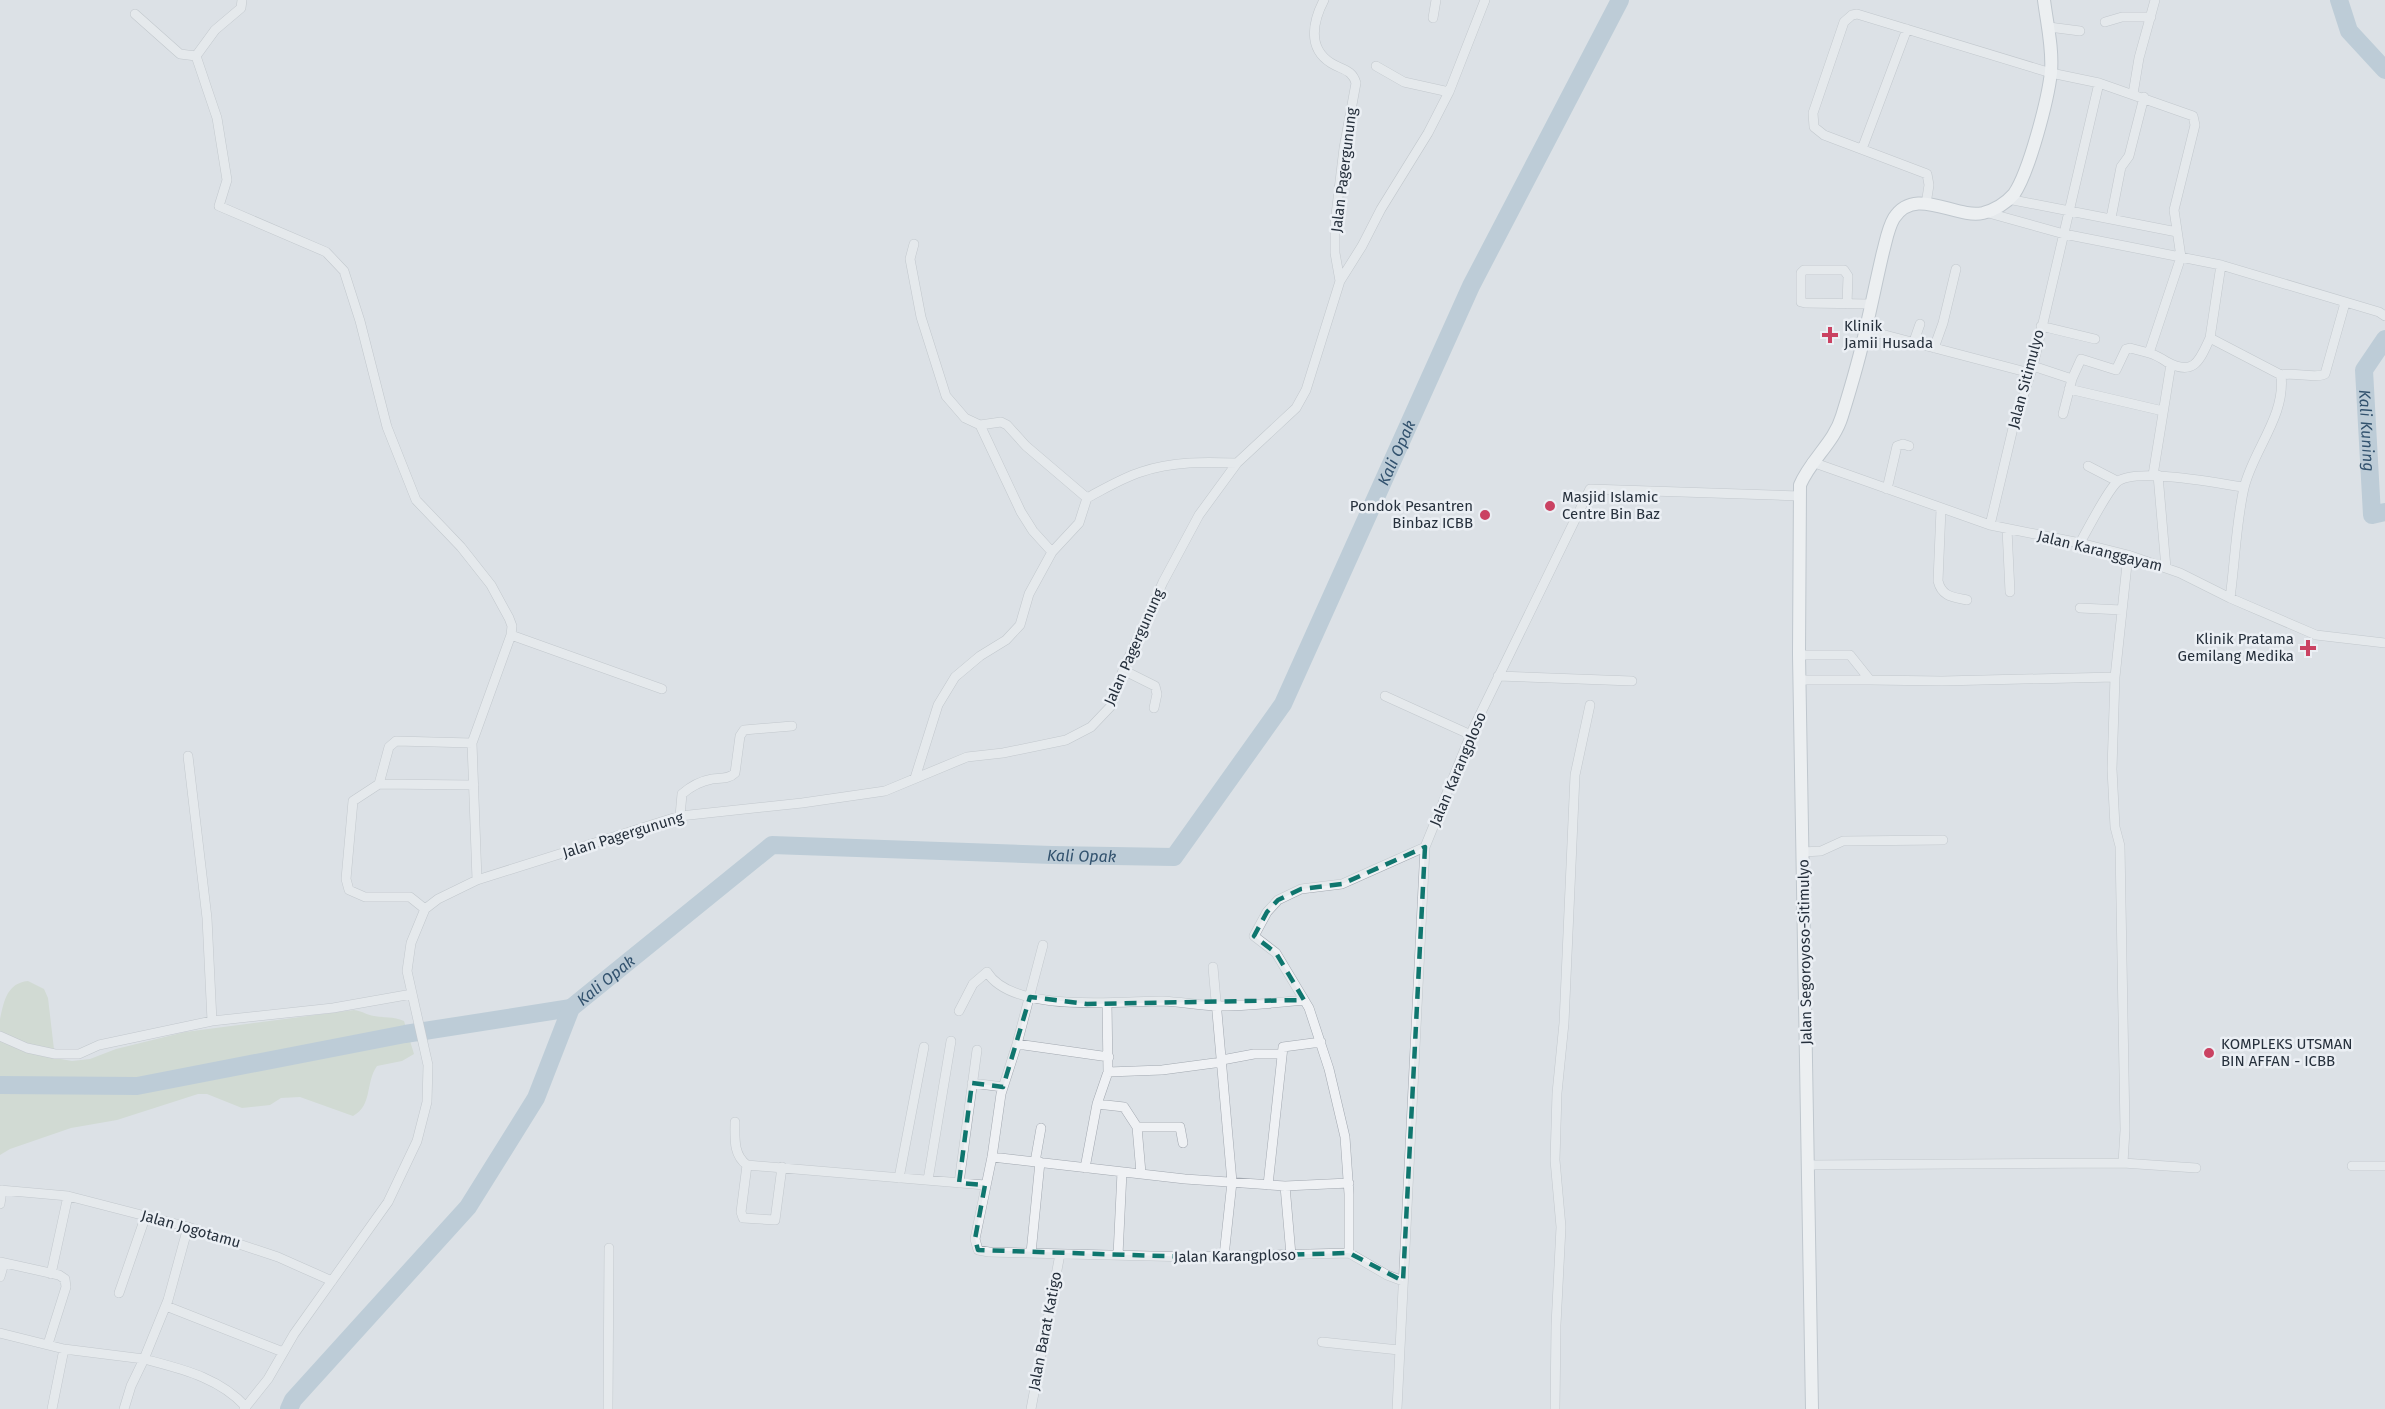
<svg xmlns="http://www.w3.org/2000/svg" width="2385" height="1409" font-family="'Fira Sans',sans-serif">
<rect width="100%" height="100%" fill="#dce1e6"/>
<path fill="#c3d0bd" d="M28 981 44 989 48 998 55 1058 72 1061 90 1059 116 1049 185 1032 354 1010C362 1011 367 1015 374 1016 384 1018 393 1016 404 1021L414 1054 402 1061 377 1066C365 1083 373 1105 353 1116L300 1097 281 1098 270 1105 242 1108 207 1094H198L117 1120 71 1128 10 1149 0 1155V1019C4 1001 7 983 28 981Z"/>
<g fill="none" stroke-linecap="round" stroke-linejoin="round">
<g stroke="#97b2c6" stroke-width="18">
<path d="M2339 0 2349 31 2385 70"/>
<path id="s1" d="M2385 339 2364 370 2372 515 2385 512"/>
<path d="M0 1085 137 1086 405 1034 571 1008"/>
<path id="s2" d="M289 1409 293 1400 468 1207 536 1098 571 1008 772 845 1052 855 1174 857 1283 704 1471 286 1620 0"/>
</g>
<g stroke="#a2a8b0" stroke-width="10">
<path id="minor" d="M135 14 180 54 196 56
M1433 18 1436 0
M2105 22 2122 17H2151
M2049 27 2080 31
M196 56 217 118 227 180 219 206 326 252 344 271 360 321 387 427 416 500 461 547 491 585 509 618 512 626 511 635 472 743 477 880
M196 56 215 30 241 8 242 0
M1376 66 1404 82 1449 92
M2133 94 2139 58 2155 0
M1862 149 1907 29
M2008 199 2177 232
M1926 204 1929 185 1927 174 1824 135 1814 127 1813 113 1844 22 1852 15 1857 14 2051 73 2099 83 2193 116 2195 125 2174 210 2181 257 2149 353C2156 355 2161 358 2167 362 2195 377 2200 359 2210 338L2281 375C2286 416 2253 450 2244 488 2236 523 2235 562 2230 598
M1985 212 2064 234 2221 265 2210 338
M2111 218 2121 167 2129 156 2144 97
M914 244 910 259 921 317 946 396 965 418 980 425 1021 512 1033 531 1052 552
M2221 265 2379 312 2385 316
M1340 281 1362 246 1381 209 1428 133 1449 92 1485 0
M1847 304 1848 276 1844 270H1804L1801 273V302L1805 303 1871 304
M2041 326 2095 339
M1866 330 2030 373
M1913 344 1920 324
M1934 348 1943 323 1956 269
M2033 366 2072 379
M2281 375C2295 372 2316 379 2325 374L2345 303
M2069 389 2163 411
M2063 414 2072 379 2081 359 2116 370 2126 349 2130 348 2149 353
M980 425 1001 422 1007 425 1026 446 1087 498
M1812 462 1990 525 2080 543 2128 555 2180 573 2230 598 2316 635 2385 643
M2088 466 2117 481
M2153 475 2171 364
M2158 475 2166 568
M1887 489 1897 446 1903 444 1909 446
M1941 509 1938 581C1942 597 1953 597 1967 600
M1990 525 2013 428 2033 366 2099 83
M2007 529 2010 592
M2080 543C2089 527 2105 495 2116 483 2131 466 2220 484 2244 487
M2080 608 2122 610
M511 635 662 689
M1799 655H1850L1870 680 1942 681 2115 677
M1123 670 1155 686 1157 694 1154 708
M1498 676 1632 681
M1800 680H1870
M1385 696 1471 735
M188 756 207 918 212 1021
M915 778 938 705 955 677 980 656 1006 640 1020 625 1029 594 1052 552 1079 523 1087 498C1104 489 1122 478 1141 472 1173 461 1205 462 1237 463
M379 784 474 785
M680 816 682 794C690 787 701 781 712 779 721 778 729 779 735 773L740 736 744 730 792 726
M1803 852 1821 851 1843 841 1943 840
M425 909 410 897H365L349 890 346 879 353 801 379 784 389 747 396 741 472 743
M1043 945 1017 1044 1001 1094 992 1157 975 1239 978 1250 989 1252 1192 1257 1349 1253 1387 1275 1403 1281
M1213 967 1232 1182 1224 1256
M959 1011 973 984 987 972C1013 1014 1119 1001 1162 1001 1180 1002 1199 1005 1217 1006 1246 1006 1276 1003 1304 1000
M0 1036 27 1048 55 1054H79L99 1045 212 1021 333 1008 412 994
M1017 1044 1109 1057
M1222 1060 1254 1054H1282
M1108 1072 1162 1070 1222 1062
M972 1083 1003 1087
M1097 1104 1124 1107 1137 1127 1141 1173
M735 1122C735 1138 733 1155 747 1165L741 1212 743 1218 775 1220 782 1167
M1137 1127H1180L1183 1143
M992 1157 1185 1179 1285 1186 1349 1183
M1035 1162 1041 1128
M2123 1163 2125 1130 2120 846 2115 827 2112 769 2115 677 2128 555
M747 1165 985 1185
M1808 1165 2123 1163 2196 1168
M2352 1166H2385
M1085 1168 1097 1104 1108 1072 1107 1003
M899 1178 924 1047
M928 1180 951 1041
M959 1183 977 1050
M1268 1185 1283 1047 1321 1042
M1285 1186 1291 1255
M0 1190 68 1196 188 1227 278 1257 332 1281
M0 1204 2 1190
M1031 1253 1040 1162
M1349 1253V1194L1345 1137 1329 1069 1309 1008 1276 953 1254 936 1267 912 1278 900 1301 889 1342 884 1425 847
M1118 1255 1122 1172
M0 1262 59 1275 65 1279 66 1287 48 1344
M51 1274 68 1196
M0 1277 4 1263
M119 1293 146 1215
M166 1306 283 1352
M0 1333 64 1349 144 1359 168 1300 188 1227
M1322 1342 1399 1350
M52 1409 64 1349
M124 1409 131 1386 144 1359C181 1369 219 1377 246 1407
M244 1409 268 1379 294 1334 388 1202 417 1141 427 1102 428 1065 407 971 411 943 425 909 438 899 477 880 680 816 802 803 885 791 967 757 1003 753 1066 740 1091 727 1111 706 1123 670 1163 582 1199 515 1237 463 1296 408 1306 390 1340 281 1335 253V223L1344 148 1356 83C1352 69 1342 70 1331 63 1307 48 1313 21 1324 0
M608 1409 609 1248
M1031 1409 1060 1254
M1397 1409 1425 847 1473 729 1590 489 1799 496
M1555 1409 1556 1325 1561 1227 1555 1160 1557 1093 1564 1023 1575 775 1590 705"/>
</g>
<g stroke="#9ca6b1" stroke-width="14">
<path id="major" d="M1812 1409 1799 655 1800 485C1811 459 1834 443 1842 416 1851 387 1860 357 1866 328 1872 303 1877 277 1883 252 1886 241 1888 228 1894 218 1915 185 1955 219 1983 213 1995 210 2006 203 2014 194 2029 172 2048 100 2051 72 2053 48 2047 24 2044 0"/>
</g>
<use href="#minor" stroke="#eff1f4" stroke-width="9"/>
<use href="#major" stroke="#fff" stroke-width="12"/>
</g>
<path d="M0 0H2385V1409H0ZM1425 847 1403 1281 1349 1253 1192 1257 978 1250 975 1239 985 1185 959 1183 972 1083 1003 1087 1030 997 1087 1004 1304 1000 1276 953 1254 936 1267 912 1278 900 1301 889 1342 884Z" fill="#dce1e6" fill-opacity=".55" fill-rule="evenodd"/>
<path fill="none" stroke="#0f766e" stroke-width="4.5" stroke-dasharray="12 8" stroke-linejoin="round" d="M1425 847 1403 1281 1349 1253 1192 1257 978 1250 975 1239 985 1185 959 1183 972 1083 1003 1087 1030 997 1087 1004 1304 1000 1276 953 1254 936 1267 912 1278 900 1301 889 1342 884Z"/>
<g fill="#ca4262" stroke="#ebeff4" stroke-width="2">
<path d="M1827 326h6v6h6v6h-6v6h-6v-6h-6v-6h6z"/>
<circle cx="1550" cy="506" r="6"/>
<circle cx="1485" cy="515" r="6"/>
<path d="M2305 639h6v6h6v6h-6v6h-6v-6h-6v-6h6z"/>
<circle cx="2209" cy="1053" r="6"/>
</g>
<g text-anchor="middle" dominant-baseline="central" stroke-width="5" stroke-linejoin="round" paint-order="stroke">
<g font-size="15" fill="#26303c" stroke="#ebeff4">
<text transform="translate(1344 170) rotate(-83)">Jalan Pagergunung</text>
<text transform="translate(2026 379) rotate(-75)">Jalan Sitimulyo</text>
<text transform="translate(2100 551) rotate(14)">Jalan Karanggayam</text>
<text transform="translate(1134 647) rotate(-66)">Jalan Pagergunung</text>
<text transform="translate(1458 769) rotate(-67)">Jalan Karangploso</text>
<text transform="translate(623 835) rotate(-17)">Jalan Pagergunung</text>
<text transform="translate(1805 952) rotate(-91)">Jalan Segoroyoso-Sitimulyo</text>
<text transform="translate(191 1229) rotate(16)">Jalan Jogotamu</text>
<text transform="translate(1235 1256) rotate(-1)">Jalan Karangploso</text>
<text transform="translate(1045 1331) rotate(-79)">Jalan Barat Katigo</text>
</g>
<g font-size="15" fill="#26303c" stroke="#ebeff4" text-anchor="start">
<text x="1844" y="326">Klinik<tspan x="1844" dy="17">Jamii Husada</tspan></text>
<text x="1562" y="497">Masjid Islamic<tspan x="1562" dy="17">Centre Bin Baz</tspan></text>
<text x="1473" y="506" text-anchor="end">Pondok Pesantren<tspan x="1473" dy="17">Binbaz ICBB</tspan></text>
<text x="2294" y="639" text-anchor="end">Klinik Pratama<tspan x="2294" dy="17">Gemilang Medika</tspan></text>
<text x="2221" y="1044">KOMPLEKS UTSMAN<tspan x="2221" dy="17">BIN AFFAN - ICBB</tspan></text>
</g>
<g font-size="16" font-style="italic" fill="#32526e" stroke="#ebeff4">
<text stroke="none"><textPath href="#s1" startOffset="98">Kali Kuning</textPath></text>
<text stroke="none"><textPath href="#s2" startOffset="1620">Kali Opak</textPath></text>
<text stroke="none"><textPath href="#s2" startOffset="1064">Kali Opak</textPath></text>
<text stroke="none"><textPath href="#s2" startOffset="540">Kali Opak</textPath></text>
</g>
</g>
</svg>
